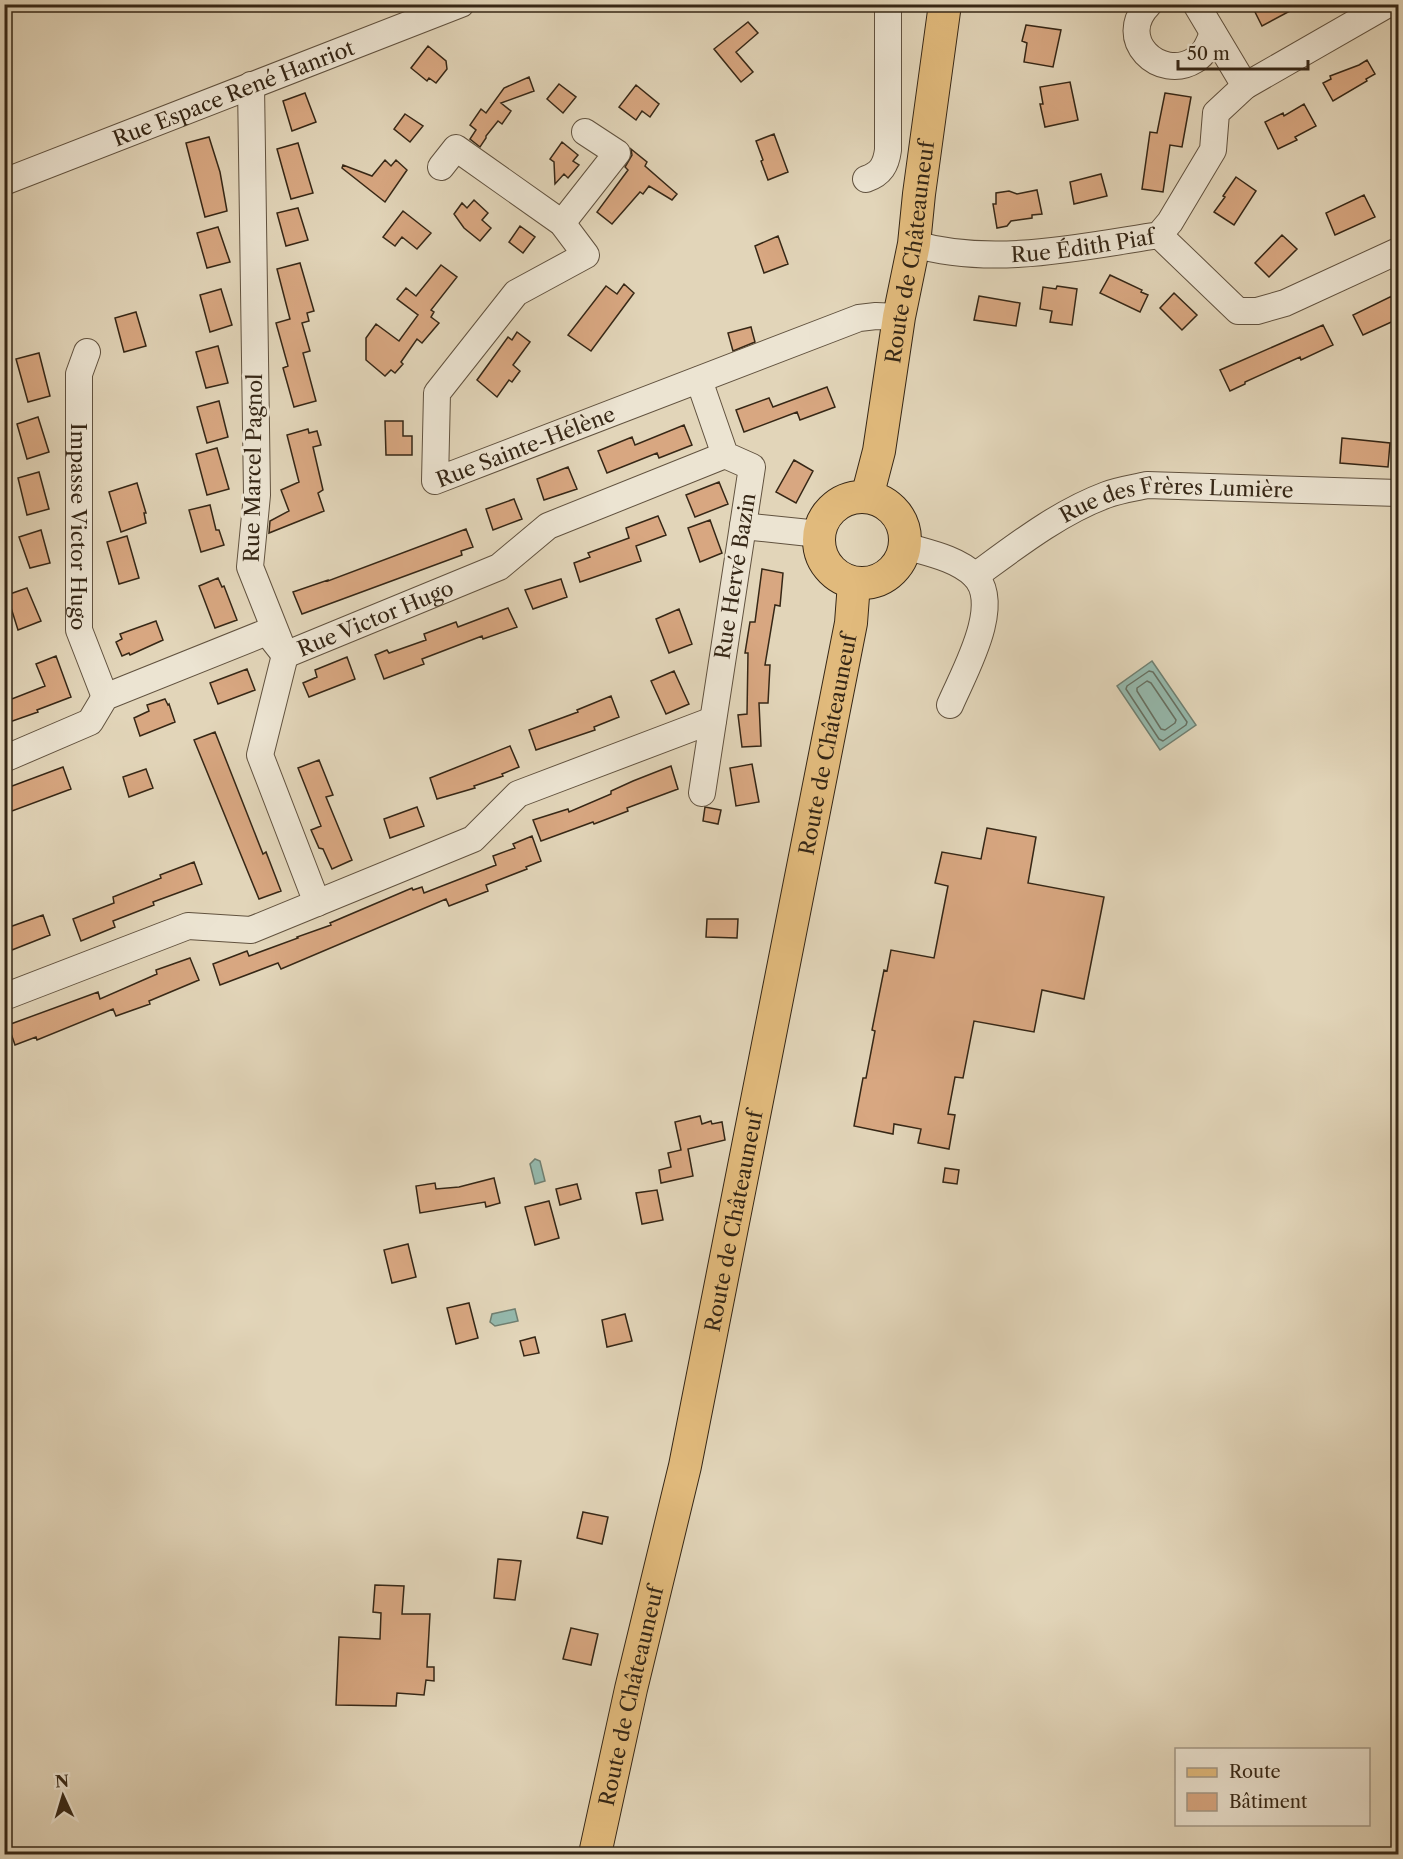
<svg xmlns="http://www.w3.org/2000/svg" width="1403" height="1859" font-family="'Libre Caslon Text',serif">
<rect width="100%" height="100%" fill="#e2d5b9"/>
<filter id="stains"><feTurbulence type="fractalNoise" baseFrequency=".00333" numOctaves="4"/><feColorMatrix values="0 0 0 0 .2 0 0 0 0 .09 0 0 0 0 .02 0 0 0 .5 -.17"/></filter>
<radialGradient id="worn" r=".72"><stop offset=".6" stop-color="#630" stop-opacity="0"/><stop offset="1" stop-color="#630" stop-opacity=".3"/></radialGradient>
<path fill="#95b9ad" stroke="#6f7f71" stroke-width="1.5" d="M1152 661 1196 725 1160 750 1117 686Z
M535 1159 540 1161 545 1181 535 1184 530 1164Z
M515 1309 518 1321 495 1326 490 1322 492 1314Z"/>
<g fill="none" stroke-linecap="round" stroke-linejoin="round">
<path stroke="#667062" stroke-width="1.5" d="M1149 671 1153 672 1187 722 1186 725 1163 741 1159 739 1126 689 1127 686Z
M1147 681 1151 683 1176 720 1175 723 1165 730 1161 729 1137 691V688Z"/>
</g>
<path fill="#d8a781" stroke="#362716" stroke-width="1.5" d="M1251 4H1303L1262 26Z
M748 22 758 33 736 52 753 72 741 82 714 49Z
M1026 25 1061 30 1053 67 1024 62 1027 43 1022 41Z
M428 46 446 61 447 69 436 83 429 78 427 81 411 68Z
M1367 60 1375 74 1366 79 1367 81 1333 101 1323 83 1331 79 1330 76 1359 65Z
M529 77 534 91 501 103 511 111 502 124 498 121 486 136V138L480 147 470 139 476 130 470 125 481 109 486 113 504 88Z
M1070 82 1078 120 1045 127 1040 104H1043L1040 87Z
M559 84 576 97 563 113 547 99Z
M636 85 659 104 650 117 642 111 636 120 619 107Z
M305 93 316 122 292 131 283 101Z
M1165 93 1191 97 1182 147 1170 145 1163 192 1142 189 1150 132 1157 133Z
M1304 104 1316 126 1295 137 1297 140 1278 149 1265 122 1283 113 1284 116Z
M405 114 423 126 410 142 394 129Z
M774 134 788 172 768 180 761 161 763 160 756 141Z
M209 137 220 172 227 211 205 217 186 143Z
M562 142 578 155 573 161 579 165 568 178 564 174 555 184 554 162 550 159Z
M298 143 313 193 291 199 277 149Z
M631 149 647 162 645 166 677 194 672 200 649 186 643 194 640 192 612 224 597 212 628 170 625 167 632 155Z
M385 160 391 166 396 160 407 170 385 202 342 168 343 165 372 176Z
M1101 174 1107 196 1074 204 1070 182Z
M1236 177 1256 191 1234 225 1214 212 1225 197 1223 196Z
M1037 190 1042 214 1032 215V218L1011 221 1007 226 997 228 993 204H996V193L1009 191 1017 194Z
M1364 195 1375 217 1335 235 1326 213Z
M474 200 488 213 482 220 491 228 480 241 464 228 454 214 462 203 467 208Z
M298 208 308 240 286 246 277 213Z
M403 211 431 233 417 249 402 237 395 246 383 237Z
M520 226 535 237 523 253 509 242Z
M218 227 230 262 207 268 197 233Z
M1282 235 1297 249 1269 277 1255 263Z
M778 236 788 264 764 273 755 246Z
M300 263 314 311 307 313 309 321 302 323 310 351 303 353 316 401 294 407 283 368 288 366 276 323 290 319 277 269Z
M441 265 457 277 431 310 434 312 431 317 439 323 422 343 417 339 401 362 403 364 395 373 391 370 385 376 366 360V338L376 324 399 341 418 315 397 299 406 288 416 296Z
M1110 275 1142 290 1141 292 1148 295 1140 312 1100 293Z
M624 284 634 293 591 351 568 335 606 286 617 294Z
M1057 286 1077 289 1072 325 1050 322 1052 311 1040 309 1043 287 1056 289Z
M221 289 232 325 210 332 200 295Z
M1174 293 1197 315 1182 330 1160 308Z
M979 296 1020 303 1016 326 974 320Z
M1392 296 1398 308V319L1363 335 1353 315Z
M136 312 146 346 124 352 115 318Z
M1323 325 1333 345 1301 360 1300 357 1245 382V384L1230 391 1220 370Z
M751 327 755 342 733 351 728 333Z
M517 332 530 342 513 365 520 371 512 382 509 380 497 397 477 380 508 337 512 340Z
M218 346 228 383 206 388 196 352Z
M39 353 50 396 28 402 16 359Z
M827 387 835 407 800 420 797 412 744 432 736 410 769 398 773 407Z
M219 401 228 437 207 443 197 407Z
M38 417 49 452 27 459 17 424Z
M385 421H403V436H412V455H386Z
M684 425 692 445 659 458 657 453 607 473 598 451 632 437 635 445Z
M308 429 309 433 317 431 321 445 313 447 323 490 318 493 324 511 269 533 270 521 289 511 281 490 299 482 287 435Z
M1342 438 1390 443 1388 467 1340 463Z
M217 448 229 489 207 495 196 454Z
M794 460 813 471 796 503 776 492Z
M568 467 577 489 544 500 537 479Z
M39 472 49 509 27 515 18 478Z
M719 482 728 504 695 517 686 495Z
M137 483 146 513H144L146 523 121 532 109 492Z
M514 499 522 519 493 530 486 509Z
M210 505 216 530H219L224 545 201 552 189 510Z
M658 516 666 535 636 546 641 561 580 582 574 563 590 557 588 553 629 538 626 528Z
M710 520 722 553 700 562 688 528Z
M466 529 473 547 461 551 462 555 302 614 293 592 328 580V581Z
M41 530 50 563 30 568 19 537Z
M127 536 139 578 119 584 107 542Z
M762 569 783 573 780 606 775 605 765 665H770L768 703H759L761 746 742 747 738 715 747 714 748 653H745L750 622H755Z
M218 578 222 587 224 586 237 620 215 628 199 586Z
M561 579 567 597 533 609 525 590Z
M27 588 41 621 18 630 7 595Z
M508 608 517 627 483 639 482 636 422 659 424 664 384 679 375 655 387 650 389 653 426 640 424 634 456 622 458 627Z
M679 609 692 644 669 653 656 619Z
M156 621 163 640 130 655 129 653 122 656 116 642 122 639 120 634Z
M56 656 71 697 37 710 38 712 4 724V702L45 686 36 664Z
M347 657 355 679 309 697 303 683 317 677 315 670Z
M247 669 255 690 218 704 210 683Z
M674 671 689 704 666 714 651 681Z
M611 696 619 717 594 727 595 730 536 750 529 730 578 712 577 710Z
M165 699 168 705 169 704 175 722 140 736 134 718 149 711 147 705Z
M215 732 263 854 266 852 281 891 259 899 194 740Z
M510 746 519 767 502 774 503 776 474 786 475 788 437 799 430 778Z
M319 760 333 795 326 797 352 860 332 869 323 849 319 848 311 830 321 826 298 768Z
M752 764 759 802 736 806 730 768Z
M671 766 678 789 627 808 628 811 594 824 593 822 541 841 533 820 568 809 569 812 611 794V791L633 781Z
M63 767 71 789 4 814V789Z
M146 769 153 788 129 797 123 777Z
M417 807 424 826 390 838 384 819Z
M705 807 721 810 718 824 703 821Z
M987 828 1036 837 1028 883 1104 897 1084 999 1042 990 1034 1032 974 1021 963 1078 955 1077 948 1114 955 1115 949 1149 918 1143 921 1129 894 1124 893 1134 854 1126 863 1078H866L875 1031 872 1030 884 970 887 971 891 950 934 958 948 886 935 883 942 852 981 859Z
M532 836 541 861 526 867 527 869 486 885 488 891 449 906 446 899 281 969 278 963 220 985 213 964 247 951 249 956 298 938 297 937 331 925 330 923 412 888 413 890 422 887 424 893 496 865 493 856 515 848 513 844Z
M194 862 202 884 153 902 154 905 113 921 115 927 81 941 73 919 114 903 113 897 161 878 160 875Z
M43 915 50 935 12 950 4 929Z
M707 919H738L737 938 706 937Z
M190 958 199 980 149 1001 150 1004 116 1016 113 1009 37 1040 36 1037 15 1045 8 1025 98 992 100 999 157 974 156 970Z
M700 1116 702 1124 711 1121 712 1124 722 1122 725 1140 688 1149 693 1176 661 1183 659 1170 671 1167 668 1153 681 1150 675 1122Z
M945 1168 959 1170 957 1184 943 1182Z
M494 1178 500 1203 486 1207 485 1202 420 1213 416 1186 435 1183 436 1189 459 1187Z
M577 1184 581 1199 560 1205 556 1189Z
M657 1190 663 1220 642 1224 636 1193Z
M549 1201 559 1238 535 1245 525 1207Z
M408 1244 416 1277 392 1283 384 1250Z
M469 1303 478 1338 456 1344 447 1308Z
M625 1314 632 1341 607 1347 602 1320Z
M535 1337 539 1353 524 1356 520 1341Z
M583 1512 608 1517 602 1544 577 1538Z
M498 1559 521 1561 515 1600 494 1598Z
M375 1585 404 1586 402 1614H430L427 1667H434V1681L426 1680 424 1695 397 1693 396 1706 336 1705 339 1637 380 1639 381 1613 373 1612Z
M571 1628 598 1634 591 1665 563 1659Z"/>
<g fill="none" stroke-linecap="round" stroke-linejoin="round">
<g stroke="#61523f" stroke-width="28">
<g id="minor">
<path d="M1149 4C1114 39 1160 82 1195 60 1205 54 1209 43 1213 33"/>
<path d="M1196 4 1245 86"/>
<path d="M251 85 257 495 250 567 285 655 260 755 317 903"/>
<path id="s1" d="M441 167 456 148 562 223 586 255 516 293 437 393 435 481 859 318 876 316 899 317"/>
<path d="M866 179C881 174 886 165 888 150V4"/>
<path id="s2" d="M4 182 461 4"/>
<path d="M562 223 617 153 585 132"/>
<path d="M1159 235 1238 311H1257L1285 303 1398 251"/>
<path id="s3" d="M914 244C992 267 1081 247 1159 235L1170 222 1213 150 1216 113 1245 86 1388 4"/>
<path id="s4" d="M87 352 79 374V630L105 697"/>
<path d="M699 380 725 455 752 467 702 793"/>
<path d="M743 526 819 534"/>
<path d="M905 546C928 553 956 558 974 575 1004 604 963 674 950 705"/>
<path id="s5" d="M975 576C1016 546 1058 513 1106 495 1119 490 1134 488 1147 485L1398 493"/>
<path id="s6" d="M4 759 90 722 105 697 267 632 285 655 499 567 548 526 725 455"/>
<path d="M4 997 188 926 251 930 473 839 518 794 713 720"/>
</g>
</g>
<g stroke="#362716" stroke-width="34">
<g id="major">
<circle cx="862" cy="540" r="43"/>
<path id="s7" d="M867 497 879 451 899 317 914 244 919 194 945 4"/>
<path id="s8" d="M595 1854 631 1689 685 1466 851 623 854 583"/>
</g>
</g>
<use href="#minor" stroke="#ece4d2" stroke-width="26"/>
<use href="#major" stroke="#e1ba7c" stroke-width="32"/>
</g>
<g text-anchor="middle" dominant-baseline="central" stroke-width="6" stroke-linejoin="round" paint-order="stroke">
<g font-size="21" fill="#362716" stroke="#ece4d2">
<text stroke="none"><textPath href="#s2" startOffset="246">Rue Espace René Hanriot</textPath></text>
<text stroke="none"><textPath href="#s3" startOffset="170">Rue Édith Piaf</textPath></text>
<text stroke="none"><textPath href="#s7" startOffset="249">Route de Châteauneuf</textPath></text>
<text stroke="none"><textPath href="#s1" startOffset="586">Rue Sainte-Hélène</textPath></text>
<text transform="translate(253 468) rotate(-89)">Rue Marcel Pagnol</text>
<text stroke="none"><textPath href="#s5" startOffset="224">Rue des Frères Lumière</textPath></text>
<text stroke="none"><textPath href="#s4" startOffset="176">Impasse Victor Hugo</textPath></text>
<text transform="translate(735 576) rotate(-81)">Rue Hervé Bazin</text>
<text stroke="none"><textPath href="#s6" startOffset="424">Rue Victor Hugo</textPath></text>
<text stroke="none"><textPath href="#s8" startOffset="1134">Route de Châteauneuf</textPath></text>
<text stroke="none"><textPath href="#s8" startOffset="648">Route de Châteauneuf</textPath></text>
<text stroke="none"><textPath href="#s8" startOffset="162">Route de Châteauneuf</textPath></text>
</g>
</g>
<rect width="1403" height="1859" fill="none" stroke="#e2d5b9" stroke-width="24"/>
<rect x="6" y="6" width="1391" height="1847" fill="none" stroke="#362716" stroke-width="3"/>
<rect x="12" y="12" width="1379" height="1835" fill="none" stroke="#362716" stroke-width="1.5"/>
<rect x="1175" y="1748" width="195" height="78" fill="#ece4d2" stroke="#a39887" stroke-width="1.5"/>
<rect x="1187" y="1768" width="30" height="9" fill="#e1ba7c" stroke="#a39887" stroke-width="1.5"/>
<text x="1229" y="1778" font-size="18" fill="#362716">Route</text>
<rect x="1187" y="1793" width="30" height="18" fill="#d8a781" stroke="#a39887" stroke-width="1.5"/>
<text x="1229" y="1808" font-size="18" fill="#362716">Bâtiment</text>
<g transform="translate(63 1796) rotate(356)" stroke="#ece4d2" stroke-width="4.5" paint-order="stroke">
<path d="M0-4.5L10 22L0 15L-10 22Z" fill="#362716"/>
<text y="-9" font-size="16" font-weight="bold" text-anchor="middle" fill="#362716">N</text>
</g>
<path d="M1178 60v9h130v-9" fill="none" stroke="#362716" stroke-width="3"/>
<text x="1187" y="60" font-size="18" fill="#362716" stroke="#ece4d2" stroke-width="4.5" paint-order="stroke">50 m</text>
<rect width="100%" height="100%" filter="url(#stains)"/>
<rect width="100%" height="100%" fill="url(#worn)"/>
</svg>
